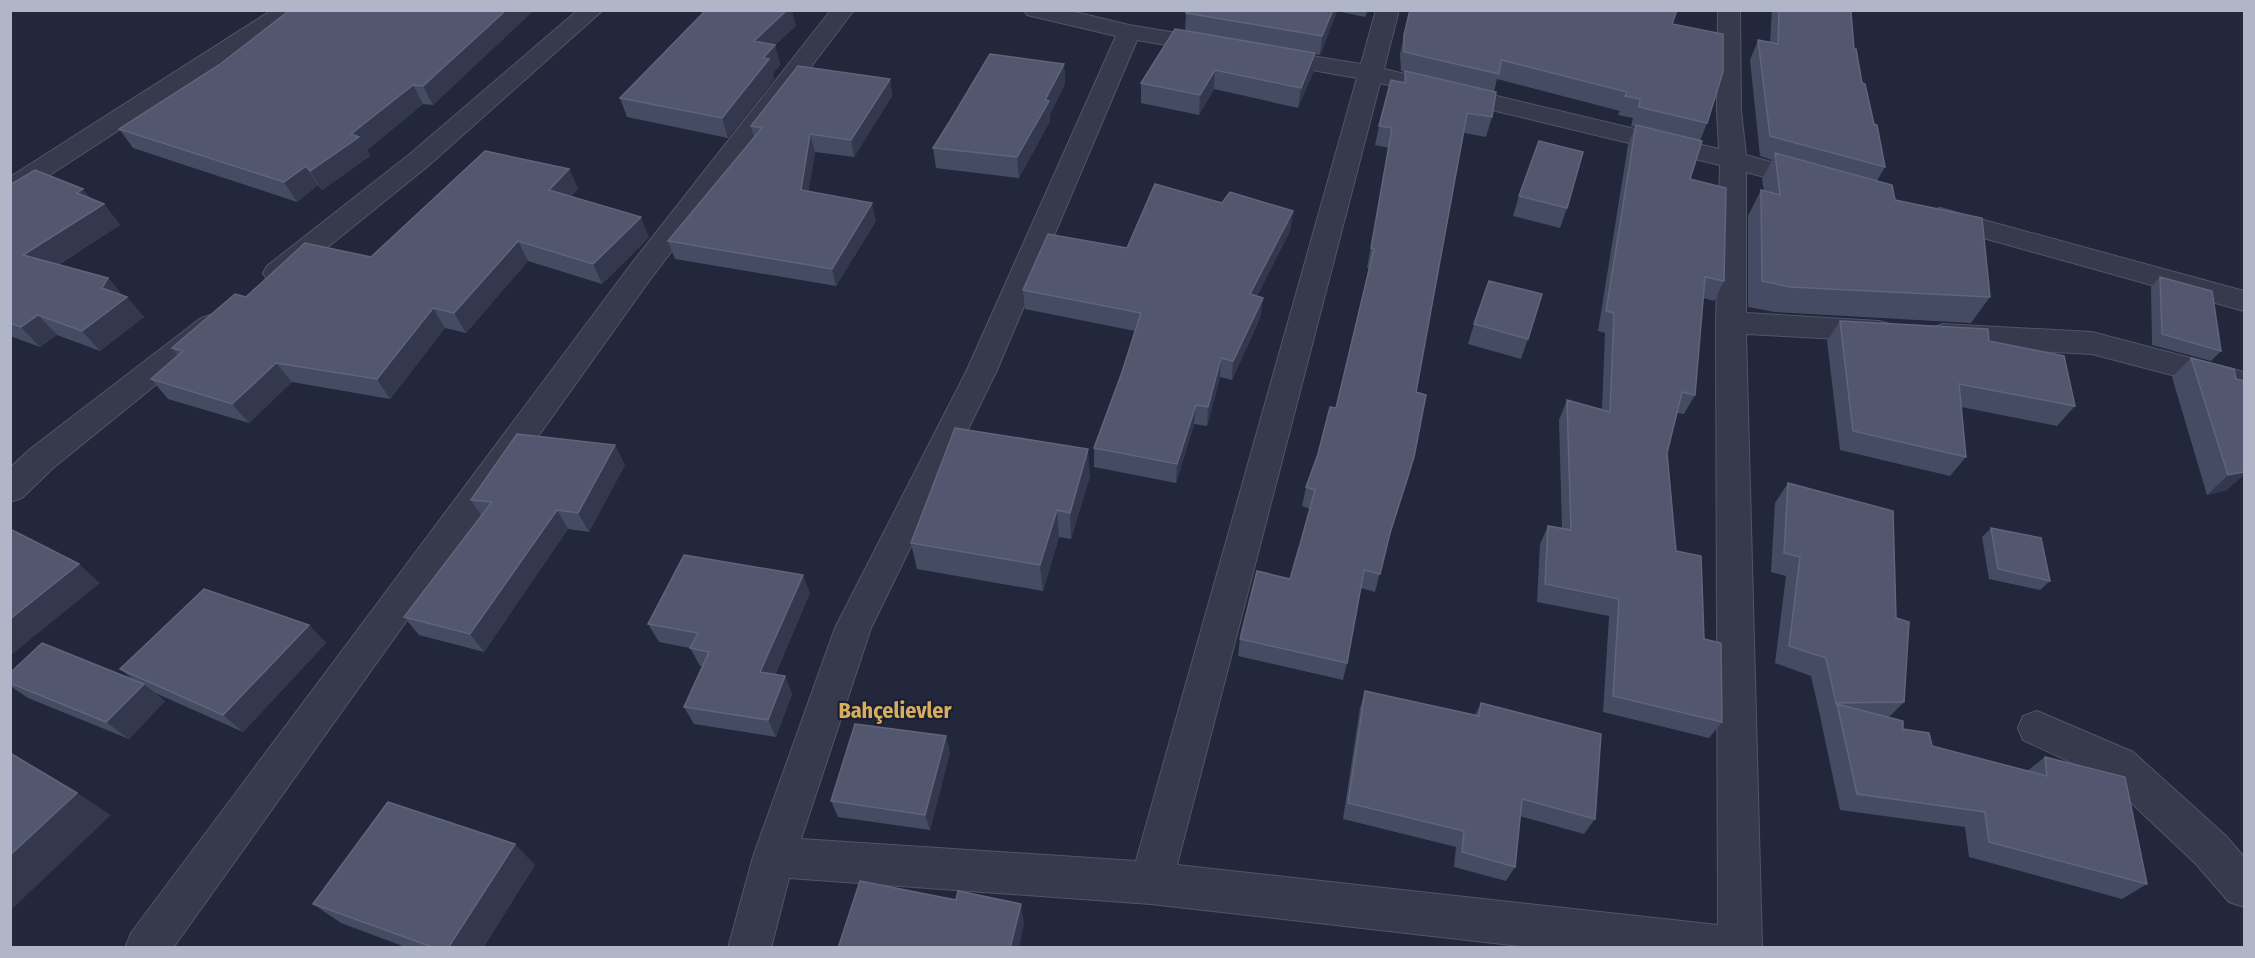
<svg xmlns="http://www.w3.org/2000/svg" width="2255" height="958" font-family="'Fira Sans Condensed',sans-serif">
<rect width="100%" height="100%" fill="#22273c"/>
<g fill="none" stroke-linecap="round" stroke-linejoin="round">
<g stroke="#515567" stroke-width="2">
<path id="street" d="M272 10H299L296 15 19 195 10 197V177Z
M578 10H603L428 166 287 280 277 283 267 280 263 273 267 266 410 154Z
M831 10H854L649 281 173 948H125L131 933 629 267Z
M1024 10H1067L1129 25 1213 39 1221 41 1225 46 1221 51 1213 53 1137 40 997 370 871 628 801 839 1136 861 1357 78 1261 61 1257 56 1261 51 1269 49 1361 64 1376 10H1399L1384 69 1719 149 1717 111 1718 10H1740L1741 111 1746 155 1818 175 1822 181 1818 187 1809 189 1746 172V313L1879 321 1890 324 1894 331 1890 338 1879 341 1746 334 1762 948H1536L1151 904 789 878 771 948H728L753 857 835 628 967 370 1116 36 1027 15ZM1380 83 1720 165 1716 323 1718 925 1177 865Z
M1940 208 2244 291V311L1930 223 1926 217 1930 211Z
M211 315 221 318 226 325 221 332 53 468 22 498 10 502V468L29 450 201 318Z
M1943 324 2092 332 2244 372V394L2092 354 1943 346 1932 342 1928 335 1932 328Z
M2037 711 2133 752 2226 836 2244 857V907L2229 902 2196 864 2105 778 2023 740 2018 728 2023 716Z"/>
</g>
<use href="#street" fill="#363a4c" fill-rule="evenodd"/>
</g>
<path fill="#464b64" d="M534 10 433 105 423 104 367 150 370 156 322 190 318 185 297 202 133 148 119 129Z
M1188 10H1368L1365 17 1337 11 1320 55 1315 54 1313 73 1298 108 1214 89 1199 115 1141 103V83L1185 31 1186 13Z
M1772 10H1843L1885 167 1877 181 1990 297 1971 323 1775 312 1748 307V216L1761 190 1764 191 1762 179 1772 160 1760 156 1750 60 1758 40 1770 42Z
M1672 24 1707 123 1700 141 1690 179 1724 281 1714 301 1703 298 1695 395 1684 414 1677 413 1667 453 1676 551 1704 639 1722 722 1709 738 1603 712 1609 616 1537 602 1540 544 1548 526 1562 529 1559 420 1567 400 1602 409 1605 333 1598 331 1628 145 1635 127 1631 126 1633 118 1618 115 1620 111 1497 79 1494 92 1492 117 1486 137 1464 133 1416 392 1409 476 1388 541 1375 592 1361 588 1347 663 1343 680 1238 656 1240 639 1290 579 1310 509 1302 506 1306 487 1336 408 1369 268H1367L1389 148 1375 145 1379 126 1403 82 1405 72 1401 71 1400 54 1404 35Z
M796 26 775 45 780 65 773 73 774 79 728 138 627 117 620 98Z
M1064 64 1065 84 1050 114V121L1019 178 936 168 933 148Z
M890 79 892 96 854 157 815 152 808 192 876 221 836 286 675 259 668 241 754 137 751 126Z
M569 169 578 189 571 196 649 237 602 284 528 261 466 333 445 328 390 399 292 382 249 423 168 399 151 379 178 355 172 348 246 297 371 257Z
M10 185 91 199 104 204 120 225 58 265 108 278 122 295 127 297 144 317 100 351 57 335 40 347 10 336Z
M1519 196 1567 208 1560 228 1513 216Z
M1222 203 1293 211 1290 231 1257 296 1263 298 1260 318 1232 380 1220 377 1207 426 1194 424 1176 483 1094 467V448L1121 375 1135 331 1025 309 1023 290 1127 248Z
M2160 277 2221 351 2211 361 2152 345 2151 287Z
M1840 321 1989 341 2075 406 2057 426 1961 407 1966 457 1950 476 1840 450 1827 341Z
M1474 324 1528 339 1521 359 1468 344Z
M2191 358 2234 369 2227 490 2207 495 2172 377Z
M625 465 589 532 568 529 484 652 419 635 404 617 481 515 471 500Z
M1090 476 1071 539 1059 537 1043 591 917 569 911 543Z
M1788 483 1896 618 1904 702 1889 717 1903 729 1932 746 2027 771 2045 757 2147 884 2122 899 1969 857 1965 827 1840 810 1821 721 1822 720H1821L1811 676 1775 663 1786 576 1771 572 1775 503Z
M1991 528 2050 581 2040 590 1989 579 1982 537Z
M810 593 775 675 785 676 792 694 776 737 694 724 684 707 703 666H700L690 648 659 642 648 624Z
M309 625 326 643 243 732 153 692 165 701 129 739 28 698 10 686V673L134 680 120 669Z
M1365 691 1475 715 1481 703 1595 819 1584 834 1520 816 1515 867 1506 881 1454 867 1456 847 1343 819 1360 708Z
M950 752 930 830 838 817 831 801Z
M535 865 483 948H408L341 923 313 904Z"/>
<path fill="#33384f" d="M506 10H534L433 105 423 86Z
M787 10H792L796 26 775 45 780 65 773 73 774 79 728 138 722 118 754 41Z
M1333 10H1337L1320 55 1322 36Z
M1315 53 1313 73 1298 108 1301 88Z
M1064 64 1065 84 1050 114V121L1019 178 1017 157Z
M1215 70 1214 89 1199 115 1200 95Z
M890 79 892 96 854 157 851 140Z
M413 85 423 104 367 150 370 156 322 190 310 171 351 134Z
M810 134 815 152 806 208 801 190Z
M306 166 318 185 297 202 284 182Z
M569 169 578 189 558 210 549 190Z
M83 189 98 208 104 204 120 225 41 275 23 255 77 193Z
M872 203 876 221 836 286 832 269Z
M1293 211 1290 231 1248 314 1250 294Z
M641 217 649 237 602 284 593 264Z
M518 241 528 261 466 333 454 313Z
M108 278 125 298 127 297 144 317 100 351 82 331 102 288Z
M1263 298 1260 318 1232 380 1233 361Z
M433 308 445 328 390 399 377 379Z
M38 315 57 335 40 347 21 327Z
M1221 358 1220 377 1207 426 1208 407Z
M276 363 292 382 249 423 232 404Z
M1196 405 1194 424 1176 483 1177 464Z
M615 445 625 465 589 532 578 513Z
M1088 449 1090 476 1071 539 1070 513Z
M1414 457 1409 476 1384 552Z
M2244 472V475L2227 490 2207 495 2228 475Z
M557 510 568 529 484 652 470 634Z
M1057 510 1059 537 1043 591 1040 565Z
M79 564 100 583 10 656V619Z
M803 575 810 593 768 690 760 672Z
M309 625 326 643 243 732 223 715Z
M785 676 792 694 776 737 768 720Z
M144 684 165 701 129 739 106 722Z
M946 736 950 752 930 830 925 815Z
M77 793 111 815 10 911V855Z
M515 844 535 865 483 948H448Z
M1021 904 1024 924 1019 948H1010Z"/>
<path fill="#52566e" stroke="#60657c" stroke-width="1.5" d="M290 10H506L423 86 413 85 351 134 359 137 310 171 306 166 284 182 119 129 219 65Z
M706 10H787L754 41 775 45 763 58 769 59 722 118 620 98Z
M1188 10H1333L1322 36 1186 13Z
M1410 10H1677L1672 24 1723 34V72L1707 123 1639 107 1640 99 1625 96 1627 92 1501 60 1499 74 1404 52V35Z
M1779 10H1843L1851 12 1854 49H1856L1862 83 1865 84 1874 124 1877 125 1885 167 1770 136 1758 40 1778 44Z
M1175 29 1315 53 1301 88 1215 70 1200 95 1141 83Z
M990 54 1064 64 1045 100 1049 101 1017 157 933 148 950 121Z
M798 66 890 79 851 140 810 134 801 190 872 203 832 269 668 241 762 128 751 126Z
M1405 71 1496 92 1492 117 1467 113 1416 392 1426 395 1414 457 1390 533 1380 574 1364 570 1347 663 1240 639 1257 571 1290 579 1301 541 1315 490 1306 487 1318 454 1330 407 1336 408 1374 249 1371 248 1392 128 1379 126 1391 80 1406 83Z
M1636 125 1702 141 1690 179 1726 188 1724 281 1705 277 1695 395 1682 392 1667 453 1676 551 1701 556 1704 639 1721 643 1722 722 1613 696 1619 599 1545 584 1548 526 1571 530 1567 400 1610 412 1614 313 1606 311Z
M1539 141 1583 152 1567 208 1519 196Z
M485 151 569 169 549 190 641 217 593 264 518 241 454 313 433 308 377 379 276 363 232 404 151 379 183 351 172 348 235 294 246 297 305 243 371 257Z
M1775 153 1892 185 1895 200 1982 218 1990 297 1790 287 1762 281 1761 190 1780 195Z
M35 170 83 189 77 193 104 204 23 255 108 278 102 288 127 297 82 331 38 315 21 327 10 323V185Z
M1155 184 1222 203 1230 192 1293 211 1250 294 1263 298 1233 361 1221 358 1208 407 1196 405 1177 464 1094 448 1121 375 1141 313 1023 290 1048 234 1127 248Z
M2160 277 2212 291 2221 351 2162 334Z
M1489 281 1542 294 1528 339 1474 324Z
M1840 321 1988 329 1989 341 2064 356 2075 406 1959 384 1966 457 1853 431Z
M2191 358 2234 369 2236 379 2244 381V472L2228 475Z
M955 428 1088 449 1070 513 1057 510 1040 565 911 543Z
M517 434 615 445 578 513 557 510 470 634 404 617 492 502 471 500Z
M1788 483 1893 511 1896 618 1909 622 1904 702 1836 703 1826 658 1789 646 1800 557 1784 553Z
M1991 528 2041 538 2050 581 1998 569Z
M10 529 79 564 10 619Z
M684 555 803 575 760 672 785 676 768 720 684 707 709 652 690 648 698 633 648 624Z
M204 589 309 625 223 715 120 669Z
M42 643 144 684 106 722 10 683V673Z
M1365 691 1479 716 1481 703 1601 734 1595 819 1522 799 1515 867 1462 852 1464 831 1348 803Z
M1837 704 1903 721V729L1929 733 1932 746 2047 776 2045 757 2125 777 2147 884 1989 842 1985 812 1857 794Z
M855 724 946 736 925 815 831 801Z
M10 753 77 793 10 855Z
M388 802 515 844 448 948H435L313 904Z
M860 881 956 900 958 891 1021 904 1010 948H838Z"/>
<g text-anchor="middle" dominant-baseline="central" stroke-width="4.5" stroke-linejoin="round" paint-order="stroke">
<g font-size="22" font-weight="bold" fill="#d6ae5e" stroke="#1b1f31">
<text x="895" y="710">Bahçelievler</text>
</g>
</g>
<rect width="2255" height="958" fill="none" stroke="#b1b5c8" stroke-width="24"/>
</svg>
